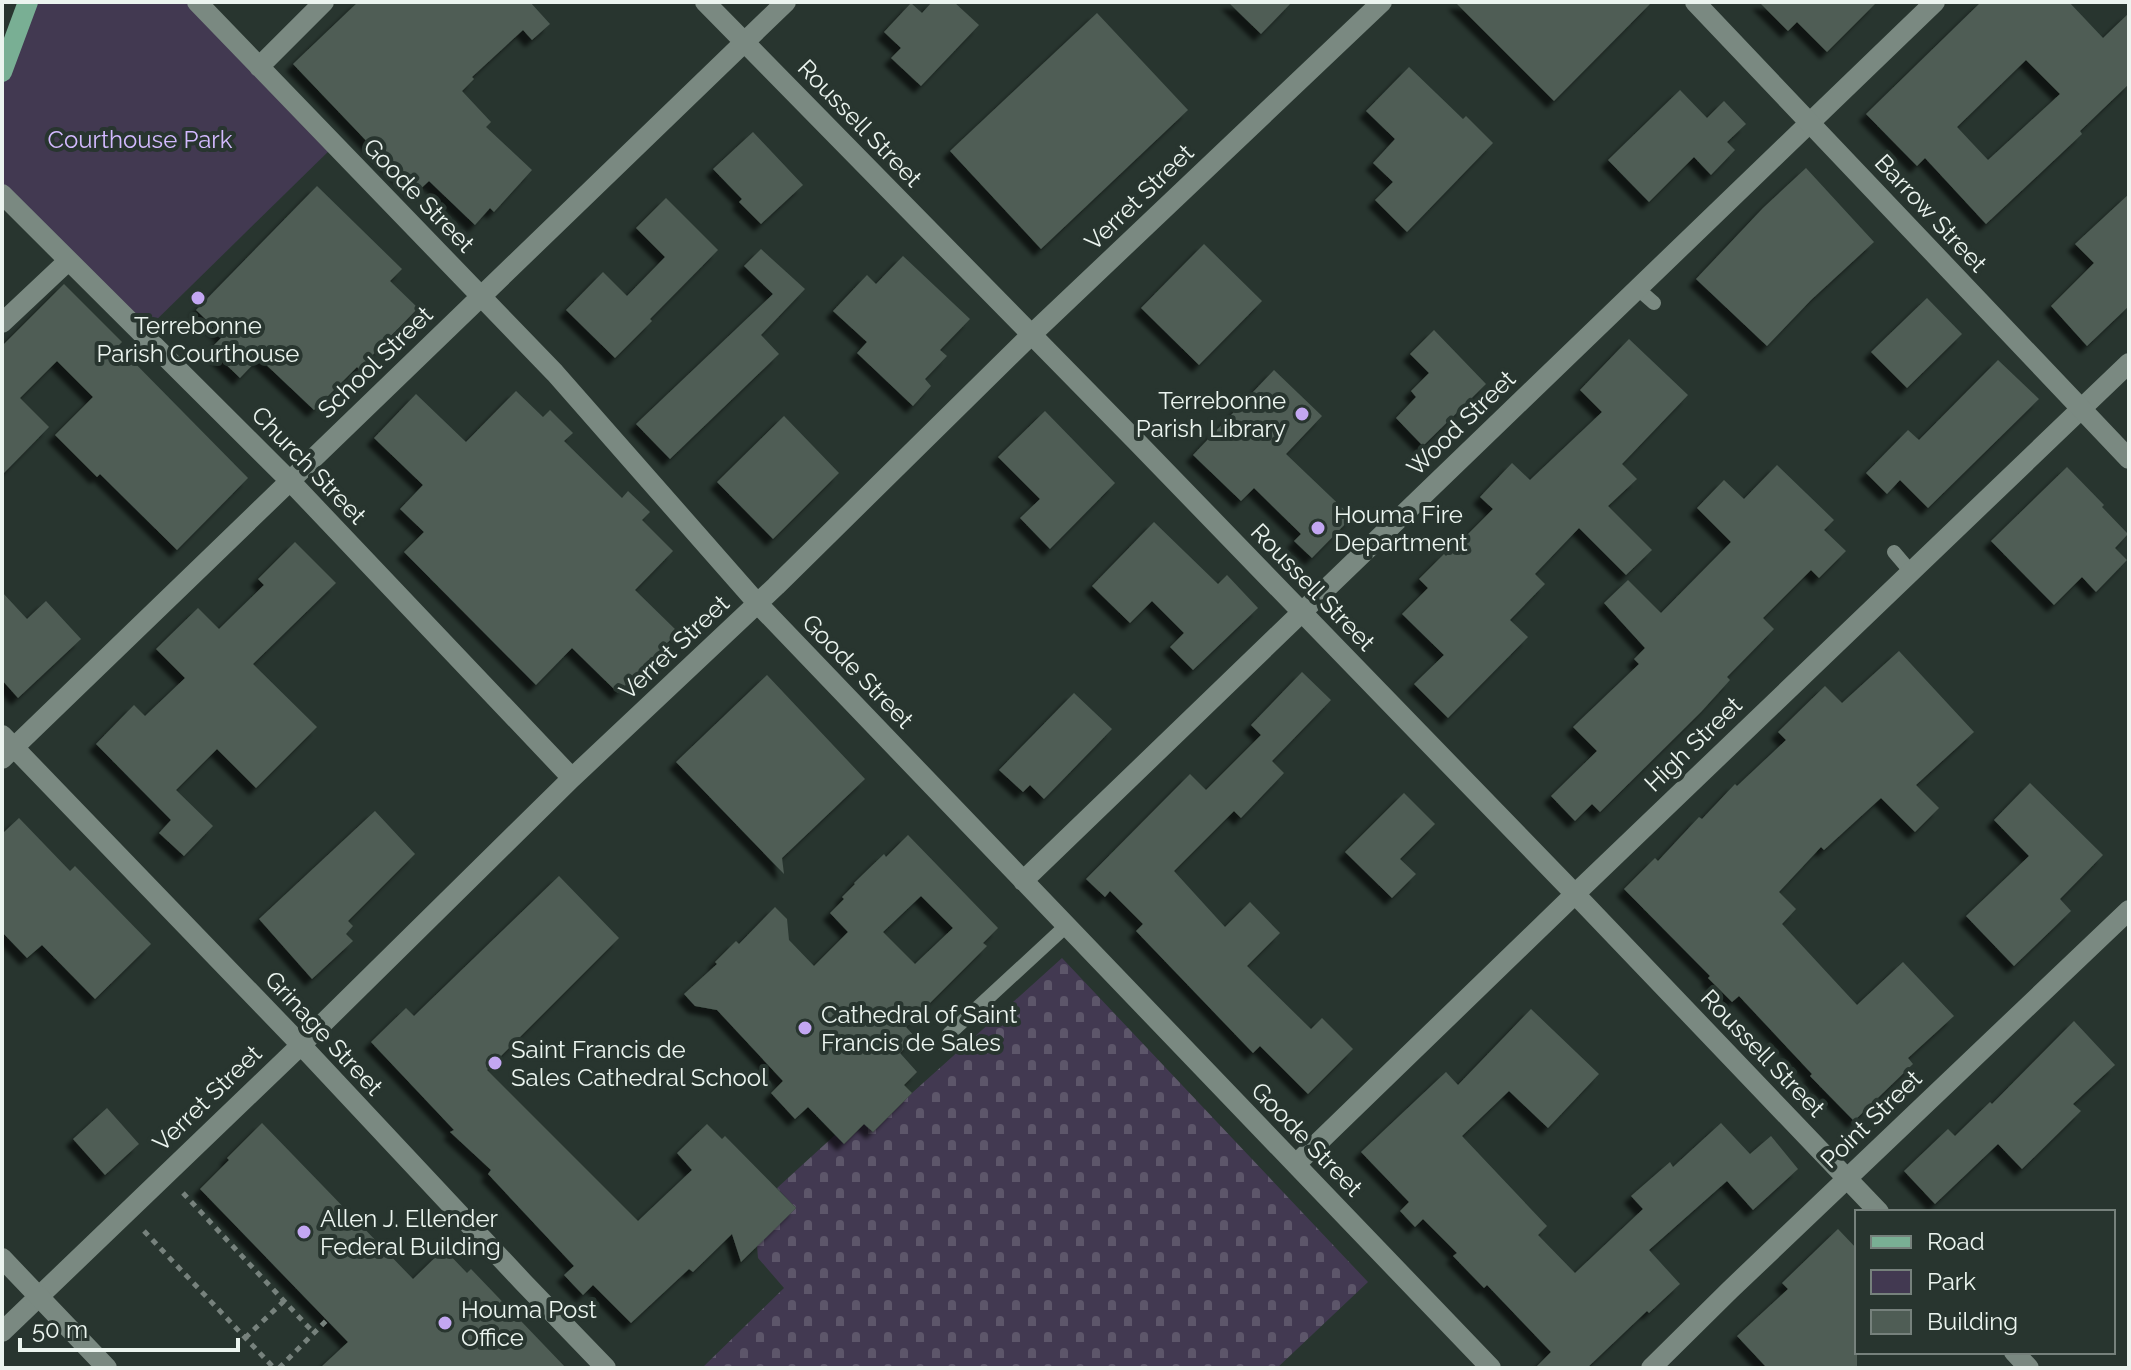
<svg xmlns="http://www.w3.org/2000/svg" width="2131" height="1370" font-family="Raleway,sans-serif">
<defs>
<pattern id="cemetery-stones" width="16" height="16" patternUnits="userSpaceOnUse" patternTransform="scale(2)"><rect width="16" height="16" fill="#423951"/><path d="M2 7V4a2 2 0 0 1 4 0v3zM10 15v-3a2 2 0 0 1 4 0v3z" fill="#5d566a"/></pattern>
<filter id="shadow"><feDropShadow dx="-7" dy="7" stdDeviation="2" flood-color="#0009"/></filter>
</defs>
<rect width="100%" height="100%" fill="#28352f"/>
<path fill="url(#cemetery-stones)" d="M1062 958 1368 1282 1277 1368H702L784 1288 758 1258 757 1246 796 1208 777 1188 835 1135 844 1144 864 1124 873 1132 912 1093Z"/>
<path fill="#423951" d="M28 2H197L335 145 142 334 2 194V72Z"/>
<path fill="#4f5d55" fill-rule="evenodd" filter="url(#shadow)" d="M358 2H530L550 24 532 40 523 30 472 77 474 79 462 91 491 122 486 127 532 170 494 212 490 208 475 225 429 181 416 193 293 64Z
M932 2H954L979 25 921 86 891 58 901 48 884 32 911 3 922 13Z
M1228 2H1292L1261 34Z
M1455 2H1652L1554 101Z
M1759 2H1877L1827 52 1797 22 1788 31Z
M1981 2H2069L2103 38 2129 13V84L2080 131 2082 134 1986 224 1925 158 1917 166 1866 114ZM2026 60 2060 94 1988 160 1957 127Z
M1097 13 1188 110 1041 249 950 151Z
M1409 67 1463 119 1466 116 1493 143 1407 232 1375 200 1393 182 1373 163 1395 139 1366 111Z
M1680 90 1707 118 1724 101 1746 124 1727 142 1735 150 1711 175 1694 157 1649 202 1608 160Z
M753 132 803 185 761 224 739 202 742 199 713 169Z
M1806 168 1874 242 1811 300 1767 346 1696 279 1763 208Z
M317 186 402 269 390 281 418 308 359 369 357 367 314 410 259 358 240 378 210 349 223 336 196 310Z
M2129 194V306L2087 346 2051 306 2094 263 2075 244Z
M666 198 718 250 650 319 652 321 615 358 566 310 603 272 627 296 665 257 636 228Z
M1204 244 1262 301 1199 365 1141 308Z
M761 249 805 289 761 335 779 354 670 459 636 424 773 294 744 266Z
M903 256 970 319 940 350 947 356 925 379 931 386 913 406 857 353 867 342 833 311 867 275 876 284Z
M64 284 122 342 118 346 248 478 177 550 100 474 97 477 55 435 93 397 57 361 20 398 49 427 2 475V346Z
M1927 298 1962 334 1907 388 1871 352Z
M1434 330 1486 384 1423 446 1396 418 1416 397 1411 391 1429 373 1410 354Z
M1629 339 1688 395 1622 464 1637 479 1608 506 1652 550 1626 575 1579 528 1535 574 1545 584 1510 620 1528 637 1448 718 1414 684 1444 655 1402 614 1428 588 1419 579 1444 554 1446 556 1493 509 1480 497 1512 463 1530 480 1602 412 1580 390Z
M1998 360 2039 399 1928 508 1900 480 1887 494 1866 473 1908 430 1919 440Z
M1274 370 1322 416 1286 454 1352 517 1312 558 1294 541 1301 534 1254 488 1241 501 1193 455Z
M516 391 543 417 550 410 573 433 564 441 622 498 628 491 650 512 642 520 673 551 635 590 678 632 618 693 572 648 536 685 404 552 424 532 400 509 423 485 374 438 416 394 466 442Z
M1045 411 1115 483 1050 549 1020 518 1040 499 998 457Z
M784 416 839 473 773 539 717 482Z
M1777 465 1834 520 1824 530 1846 551 1819 578 1811 570 1763 618 1774 629 1727 677 1730 680 1701 712 1600 812 1592 804 1575 821 1551 796 1597 751 1573 727 1639 664 1634 659 1645 648 1604 603 1628 580 1661 613 1731 542 1697 508 1724 480 1744 499Z
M2067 467 2104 505 2102 507 2128 534 2115 548 2127 560 2096 592 2082 577 2054 605 1991 541Z
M1154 522 1218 584 1227 575 1258 608 1193 670 1170 647 1184 633 1152 601 1130 623 1092 586Z
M295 542 336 583 253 664 317 727 256 788 217 749 176 790 213 826 184 856 159 833 171 820 96 744 134 705 145 716 185 678 156 649 198 608 219 629 264 585 258 579Z
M2 592 27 619 46 601 81 639 18 698 2 680Z
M1899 651 1974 732 1916 785 1939 808 1915 832 1881 798 1824 850 1821 847 1779 892 1796 909 1782 924 1857 1005 1903 962 1954 1016 1908 1058 1913 1064 1854 1121 1810 1076 1812 1074 1739 996 1732 1002 1708 978 1710 976 1624 889 1655 858 1658 861 1699 817 1702 819 1735 784 1737 786 1786 740 1778 732 1825 686 1842 703Z
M1302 672 1331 700 1272 761 1284 773 1241 818 1234 811 1174 871 1225 927 1250 902 1280 933 1247 966 1311 1029 1322 1018 1353 1049 1308 1094 1260 1046 1253 1053 1136 931 1143 924 1110 891 1105 897 1086 879 1190 774 1206 790 1261 735 1251 725Z
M767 675 865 779 782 858 784 874 676 762Z
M1074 693 1112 729 1044 799 1030 785 1023 792 999 770Z
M2030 783 2103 855 2060 899 2071 911 2014 966 1966 916 2029 856 1994 820Z
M1404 793 1435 824 1400 859 1416 874 1392 898 1345 852Z
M375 811 415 854 348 921 353 926 346 934 353 941 312 979 259 919Z
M19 818 70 871 75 866 151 944 95 999 42 945 27 958 2 932V834Z
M908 835 998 928 983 943 987 946 906 1027 915 1037 900 1053 917 1072 904 1085 912 1093 873 1132 864 1124 844 1144 808 1107 795 1119 771 1093 783 1081 717 1010 695 1006 684 994 717 964 715 962 736 941 739 944 775 907 787 919 789 940 814 966 848 932 830 913 844 899 842 897 855 884 854 883 884 854 886 857ZM921 896 953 928 915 964 883 932Z
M559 876 619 938 487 1070 638 1221 692 1170 677 1153 707 1124 722 1139 725 1136 796 1208 741 1262 732 1234 693 1272 689 1269 631 1323 593 1285 583 1295 564 1275 574 1266 488 1174 491 1170 450 1132 454 1130 371 1042 406 1008 414 1016Z
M1531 1009 1599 1074 1548 1128 1509 1091 1462 1136 1547 1226 1538 1235 1575 1273 1643 1209 1631 1196 1670 1162 1673 1167 1721 1123 1750 1154 1771 1136 1798 1169 1753 1210 1727 1181 1649 1250 1680 1284 1649 1313 1647 1311 1587 1368H1535L1551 1352 1487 1285 1484 1288 1453 1256 1457 1253 1423 1219 1415 1227 1400 1211 1409 1202 1361 1152 1446 1072 1458 1085Z
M2074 1021 2115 1065 2073 1104 2081 1111 2022 1169 1998 1144 1935 1204 1904 1171 1948 1129 1955 1136 1990 1102 1992 1104Z
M107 1108 139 1144 105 1175 73 1139Z
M262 1123 413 1279 444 1249 467 1273 471 1269 566 1368H320L348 1342 200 1189 229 1160 227 1158Z
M1838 1229 1857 1249V1368H1767L1737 1336 1788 1289 1782 1283Z"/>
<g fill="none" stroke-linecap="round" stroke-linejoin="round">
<path stroke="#77827d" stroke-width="5" stroke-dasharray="6 6" stroke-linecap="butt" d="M183 1193 314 1333
M144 1231 274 1368
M245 1338 284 1301
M279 1368 327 1320"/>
<path stroke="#7a8981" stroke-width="14" d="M1638 289 1654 303
M1894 552 1911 572
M949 1034 1066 926"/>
<path stroke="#7a8981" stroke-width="20" d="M197 2 555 373 758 604 1491 1368
M705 2 1137 442 1575 894 1879 1212
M259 67 324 2
M2 194 291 482 572 778
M2 323 68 261
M2 735 301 1045 523 1282 606 1368
M2 759 786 2
M1023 881 1935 2
M1296 1164 1575 894 2129 363
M2 1332 301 1045 572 778 776 586 1031 335 1382 2
M2014 1352 2029 1368
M1651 1368 1730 1290 2129 910"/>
<path stroke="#7a8981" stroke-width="20" d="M2 1258 107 1368"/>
<path stroke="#7a8981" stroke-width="20" d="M1695 2 2129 459"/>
<path stroke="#79af94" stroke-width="20" d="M2 72 28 2"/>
</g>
<g fill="#c3a7f2" stroke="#28352f" stroke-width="3">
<circle cx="198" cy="298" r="8"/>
<circle cx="1302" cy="414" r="8"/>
<circle cx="1318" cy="528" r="8"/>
<circle cx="805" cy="1028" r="8"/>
<circle cx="495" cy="1063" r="8"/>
<circle cx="304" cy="1232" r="8"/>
<circle cx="445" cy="1323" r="8"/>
</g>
<g text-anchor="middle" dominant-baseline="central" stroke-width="8" stroke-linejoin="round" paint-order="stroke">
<g font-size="24" fill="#ebf4ef" stroke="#28352f">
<text transform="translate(860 123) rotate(46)">Roussell Street</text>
<text transform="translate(419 195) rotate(46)">Goode Street</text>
<text transform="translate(1139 197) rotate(-44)">Verret Street</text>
<text transform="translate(1931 213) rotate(47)">Barrow Street</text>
<text transform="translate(375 362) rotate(-44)">School Street</text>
<text transform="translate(1461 423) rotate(-44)">Wood Street</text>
<text transform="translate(309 465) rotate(46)">Church Street</text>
<text transform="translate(1313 587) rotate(46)">Roussell Street</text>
<text transform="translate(674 647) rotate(-43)">Verret Street</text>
<text transform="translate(858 671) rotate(46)">Goode Street</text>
<text transform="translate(1693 744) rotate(-44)">High Street</text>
<text transform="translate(324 1033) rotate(47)">Grinage Street</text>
<text transform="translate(1763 1053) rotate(46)">Roussell Street</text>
<text transform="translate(207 1098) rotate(-44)">Verret Street</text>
<text transform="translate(1871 1119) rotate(-44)">Point Street</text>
<text transform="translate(1307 1139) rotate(46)">Goode Street</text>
</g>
<g font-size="24" fill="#d3baff" stroke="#28352f">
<text x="140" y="139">Courthouse Park</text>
</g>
<g font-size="24" fill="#ebf4ef" stroke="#28352f" text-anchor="start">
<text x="198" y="325" text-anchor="middle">Terrebonne<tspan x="198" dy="28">Parish Courthouse</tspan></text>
<text x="1286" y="400" text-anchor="end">Terrebonne<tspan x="1286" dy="28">Parish Library</tspan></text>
<text x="1334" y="514">Houma Fire<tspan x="1334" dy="28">Department</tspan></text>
<text x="821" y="1014">Cathedral of Saint<tspan x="821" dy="28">Francis de Sales</tspan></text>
<text x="511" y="1049">Saint Francis de<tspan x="511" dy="28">Sales Cathedral School</tspan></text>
<text x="320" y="1218">Allen J. Ellender<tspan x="320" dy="28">Federal Building</tspan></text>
<text x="461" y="1309">Houma Post<tspan x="461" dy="28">Office</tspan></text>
</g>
</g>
<rect width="2131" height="1370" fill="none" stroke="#ebf4ef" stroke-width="8"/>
<rect x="1855" y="1210" width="260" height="144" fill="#28352f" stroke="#76817c" stroke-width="2"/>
<rect x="1871" y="1236" width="40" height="12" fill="#79af94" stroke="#76817c" stroke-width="2"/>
<text x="1927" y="1250" font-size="24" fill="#ebf4ef">Road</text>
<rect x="1871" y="1270" width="40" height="24" fill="#423951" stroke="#76817c" stroke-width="2"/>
<text x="1927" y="1290" font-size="24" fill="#ebf4ef">Park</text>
<rect x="1871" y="1310" width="40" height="24" fill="#4f5d55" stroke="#76817c" stroke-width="2"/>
<text x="1927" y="1330" font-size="24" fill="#ebf4ef">Building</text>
<path d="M20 1338v12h218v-12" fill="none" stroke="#ebf4ef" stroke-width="4"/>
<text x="32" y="1338" font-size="24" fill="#ebf4ef" stroke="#28352f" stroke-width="6" paint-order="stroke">50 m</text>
</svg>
